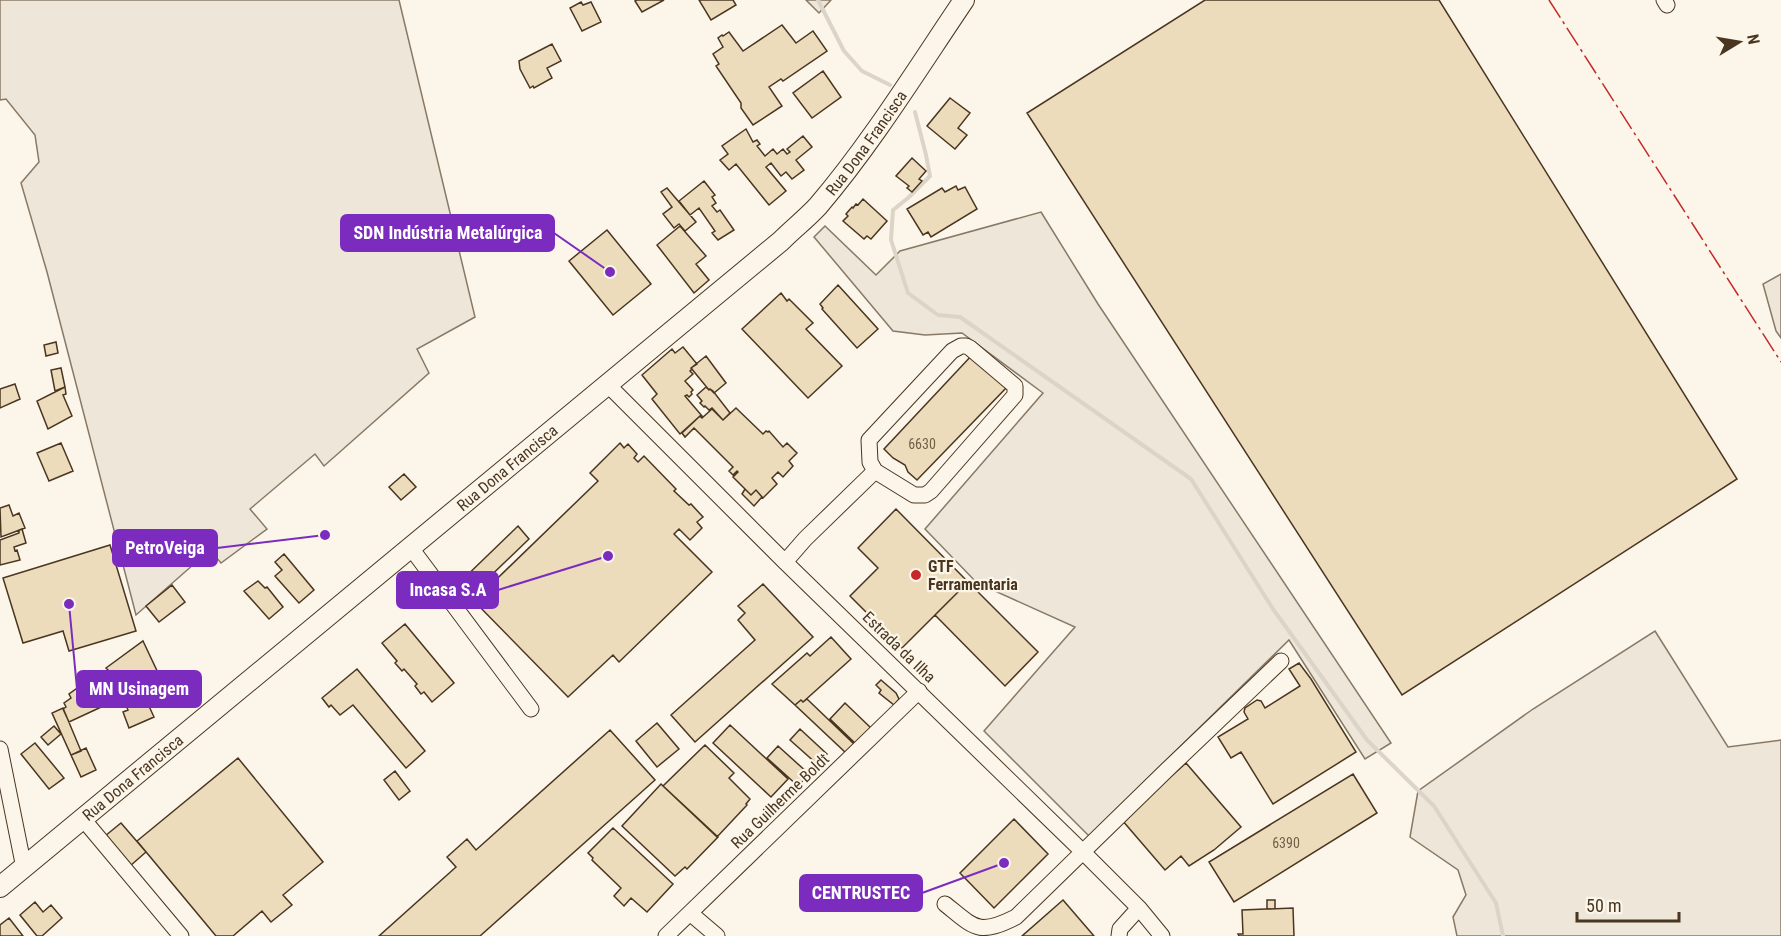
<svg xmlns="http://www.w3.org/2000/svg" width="1781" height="936" font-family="'Roboto Condensed',sans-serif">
<rect width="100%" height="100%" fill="#fbf6e9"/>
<path fill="#ede6d9" stroke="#887966" stroke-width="1.5" d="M0 0H399L475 317 417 349 429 373 324 466 315 454 250 509 267 529 221 563 210 550 136 615 47 272 21 183 39 162 35 135 6 99 0 100Z
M806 0H831L819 13Z
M1041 212 1098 304 1391 743 1365 759 1289 640 1089 836 984 731 1075 627 977 583 925 529 1043 393 962 333 925 335 893 331 814 237 825 226 876 275 900 251Z
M1781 274V338L1776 331 1763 284Z
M1655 631 1728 747 1781 740V936H1457L1453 917 1466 895 1458 870 1410 837 1418 791 1533 709Z"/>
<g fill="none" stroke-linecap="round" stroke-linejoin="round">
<path stroke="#dcd4c6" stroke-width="4" d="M818 0 844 51 862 71 890 85
M915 112 926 155 930 176 908 198 893 210 891 240 908 293 938 315 960 317 1191 479 1273 609 1367 740 1434 806 1496 903 1503 936"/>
</g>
<path fill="#ecdcbc" stroke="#4a3520" stroke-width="1.5" d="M637 0H664L642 12 635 1Z
M699 0H733L736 5 711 20Z
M1205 0H1439L1737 479 1402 695 1027 113Z
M581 2 583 5 591 2 601 22 582 31 570 8Z
M782 25 796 43 813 31 827 51 783 81 781 79 769 87 782 106 753 125 741 108V103L716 66 719 64 713 54 723 47 718 38 722 35 723 36 729 32 743 51Z
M552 44 561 61 547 68 552 78 534 88 533 86 530 88 520 69 519 61Z
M823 71 841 97 812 118 793 93Z
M950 98 970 113 958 128 967 135 955 149 927 126Z
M746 129 753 142 757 140 760 144 757 146 765 156 773 149 777 154 783 149 787 154 790 152 787 149 803 136 812 147 796 160 804 170 792 179 786 172 781 176 771 163 766 167 786 191 769 205 736 164 729 170 720 160 728 154 722 146Z
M912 158 926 171 919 179 922 181 912 192 907 188 909 186 896 176Z
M704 181 715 195 712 197 716 203 712 206 717 212 720 210 734 230 718 240 712 233 715 231 699 208 690 215 679 201Z
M956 186 958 190 965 187 977 209 931 237 928 232 923 235 907 209 942 188 945 192Z
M667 188 696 222 685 231 679 224 674 228 663 214 672 207 661 192Z
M863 199 887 221 871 239 867 236 864 239 843 221 848 216 846 214 852 207 853 208 856 204 858 205Z
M680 226 706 256 696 264 709 280 694 293 657 245Z
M607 230 651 284 613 315 569 261Z
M838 285 878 329 857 348 822 309 823 308 820 304Z
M781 293 787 301 789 299 813 323 806 329 842 366 808 398 742 329Z
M56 342 58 353 46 356 44 345Z
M683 347 697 364 691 368 692 369 690 371 693 374 685 381 693 390 691 392 692 394 689 397 687 395 685 396 702 416H700L680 434 652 399 657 394 642 375 672 349 675 353Z
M973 354 1008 386 917 480 908 472 905 465 893 458 884 449Z
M706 356 726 383 714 393 710 389 709 390 691 368Z
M61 368 65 387 55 391 51 370Z
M15 384 20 399 0 408V389Z
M65 387 66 394 63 395 72 416 48 429 37 401Z
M706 387 709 390 710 389 713 391 730 413 723 420 712 408 709 410 705 406 704 407 700 403 702 401 697 395Z
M736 408 763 434 766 431 768 432 769 431 783 447 787 443 797 453 789 461 793 466 783 477 778 472 772 478 777 484 763 498 756 490 751 495 733 477 738 472 737 471 733 475 729 471 733 467 694 428 685 437 682 433 700 416 702 418 712 409 723 420Z
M61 443 73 471 49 481 37 453Z
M620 443 624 448 628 444 637 454 634 458 638 462 644 456 676 489 674 491 689 505 691 504 703 517 697 522 702 528 690 540 679 529 674 534 712 572 619 662 613 655 568 697 474 601 598 481 590 473Z
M404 474 416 487 401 500 389 487Z
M745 489 751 495 756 490 762 497 754 506 742 494Z
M9 505 13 516 19 513 25 528 1 537 0 508Z
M896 509 968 582 902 648 850 596 878 568 858 548Z
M518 526 529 539 478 588 481 594 473 603 457 585Z
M22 529 26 543 14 547 15 551 17 550 20 560 0 565V540L19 533V530Z
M110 545 136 631 69 651 63 631 23 643 3 578Z
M284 554 314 590 299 603 275 576 282 570 275 562Z
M258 581 265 588 267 587 283 607 269 619 244 591Z
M968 582 1038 652 1005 686 935 615Z
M763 584 813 637 695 742 671 715 755 640 738 620 745 613 738 606Z
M172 585 185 602 159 622 146 606Z
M405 624 454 683 432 702 424 692 421 694 415 686 417 684 404 669 402 671 395 663 397 661 382 643Z
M831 637 851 659 803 702 801 700 795 705 772 684 807 653 810 656Z
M143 641 159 675 119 694 118 692 112 695 102 674 108 670 106 668Z
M1299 663 1311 679 1356 752 1273 804 1241 752 1231 758 1218 737 1248 719 1244 712 1245 708 1257 700 1261 701 1265 708 1300 686 1289 669Z
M357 669 425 751 406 768 353 705 340 715 331 705 329 707 322 698Z
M101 671 113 698 111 699 112 702 69 722 63 709 66 707 64 703 71 698 69 694Z
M881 680 896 693 899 699 894 705 879 693 881 690 876 685Z
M142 691 154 717 129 728 123 712 128 710 123 699Z
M807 699 855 745 846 753 795 705 801 700 803 702Z
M845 703 872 729 856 744 830 719Z
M63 708 81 751 71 755 52 713Z
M657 723 679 749 657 767 636 741Z
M730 725 788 779 771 797 713 743Z
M54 726 61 734 48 745 41 737Z
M800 729 827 754 817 764 790 740Z
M610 730 655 780 480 936H379L456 867 447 857 467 839 476 850Z
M35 743 64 778 49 789 21 754Z
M705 745 734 773 729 778 750 799 746 804 747 805 717 837 663 786Z
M778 746 809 774 798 786 767 758Z
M86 748 96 770 81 777 71 755Z
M238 758 323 862 283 895 292 905 271 922 262 911 233 936H216L137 841Z
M1186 763 1241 827 1214 850 1189 866 1181 856 1165 870 1122 820Z
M395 771 410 791 399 800 384 780Z
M1353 774 1377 813 1234 902 1209 862Z
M661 784 718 837 687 869 685 867 675 876 622 826Z
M1014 819 1048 854 994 908 960 873Z
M121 823 146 852 130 866 105 836Z
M613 828 673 884 647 912 631 898 624 906 614 896 621 888 592 860 593 858 588 853Z
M1063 900 1094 936H1022Z
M1267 900H1275V909H1267Z
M35 902 43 912 51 905 62 918 42 936H37L20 915Z
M1293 908 1294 936H1239L1238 934H1243L1242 910Z
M9 918 23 936H0V925Z"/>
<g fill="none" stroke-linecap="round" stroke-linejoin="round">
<g stroke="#4a3520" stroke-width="17">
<path id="minor" d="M1664 0 1667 5
M961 346H966L970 348 1015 386V395L931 491 925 495H914L875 471 870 462 869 440 952 351Z
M608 385 785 562 1083 852 1139 908 1162 936
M411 548 531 709
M785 562 805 539 875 471
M0 749 24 868
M83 819 181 936
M945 904C975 928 978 936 1016 917L1171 766 1281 661
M690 913 717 936
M666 936 919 691
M1119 936 1120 929 1139 908"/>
</g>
<g stroke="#4a3520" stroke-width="22">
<g id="major">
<path id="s1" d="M0 887 781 241C793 229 807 218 818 206 871 144 918 68 964 0"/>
</g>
</g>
<use href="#minor" stroke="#fbf6e9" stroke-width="15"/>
<use href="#major" stroke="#fbf6e9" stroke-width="20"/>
<path stroke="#c62828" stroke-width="1.5" stroke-dasharray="21 4.5 3 4.5" stroke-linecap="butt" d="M1549 0 1781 362"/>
</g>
<circle fill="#c62828" stroke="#fbf6e9" stroke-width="2" cx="916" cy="575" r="6"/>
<g text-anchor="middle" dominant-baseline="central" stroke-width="4.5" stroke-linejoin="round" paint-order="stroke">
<g font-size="14" fill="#725f47">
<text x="922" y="444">6630</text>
<text x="1286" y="843">6390</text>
</g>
<g font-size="16" fill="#4a3520" stroke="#fbf6e9">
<text stroke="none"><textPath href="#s1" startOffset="1144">Rua Dona Francisca</textPath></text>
<text stroke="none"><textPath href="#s1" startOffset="658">Rua Dona Francisca</textPath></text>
<text transform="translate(899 647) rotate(44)">Estrada da Ilha</text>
<text stroke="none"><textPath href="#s1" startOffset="172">Rua Dona Francisca</textPath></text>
<text transform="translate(780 801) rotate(-44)">Rua Guilherme Boldt</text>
</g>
<g font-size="16" font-weight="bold" fill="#4a3520" stroke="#fbf6e9" text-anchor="start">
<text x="928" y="566">GTF<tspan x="928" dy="18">Ferramentaria</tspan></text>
</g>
</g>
<path fill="none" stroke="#7b2cbf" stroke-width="2" d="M610 272L554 233M325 535L217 548M608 556L498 590M69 604L77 689M1004 863L922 893"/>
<g fill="#7b2cbf" stroke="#fbf6e9" stroke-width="2">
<circle cx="610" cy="272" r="6"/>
<circle cx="325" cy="535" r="6"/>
<circle cx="608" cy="556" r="6"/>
<circle cx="69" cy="604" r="6"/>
<circle cx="1004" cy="863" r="6"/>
</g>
<g fill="#7b2cbf" stroke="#7b2cbf" stroke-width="2">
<rect x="341" y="215" width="213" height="36" rx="6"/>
<rect x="113" y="530" width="104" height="36" rx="6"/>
<rect x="397" y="572" width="101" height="36" rx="6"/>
<rect x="77" y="671" width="124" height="36" rx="6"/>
<rect x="800" y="875" width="122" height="36" rx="6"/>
</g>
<g font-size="18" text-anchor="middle" font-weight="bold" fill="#fff">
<text x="448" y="239">SDN Indústria Metalúrgica</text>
<text x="165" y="554">PetroVeiga</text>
<text x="448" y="596">Incasa S.A</text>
<text x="139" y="695">MN Usinagem</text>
<text x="861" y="899">CENTRUSTEC</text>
</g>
<g transform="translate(1739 42) rotate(79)" stroke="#fbf6e9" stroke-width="4.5" paint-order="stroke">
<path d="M0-4.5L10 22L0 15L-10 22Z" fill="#4a3520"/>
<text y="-9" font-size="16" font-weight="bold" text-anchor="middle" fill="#4a3520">N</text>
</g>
<path d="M1577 912v9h102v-9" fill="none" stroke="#4a3520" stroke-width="3"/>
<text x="1586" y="912" font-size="18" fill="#4a3520" stroke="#fbf6e9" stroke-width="4.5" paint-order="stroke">50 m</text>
</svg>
